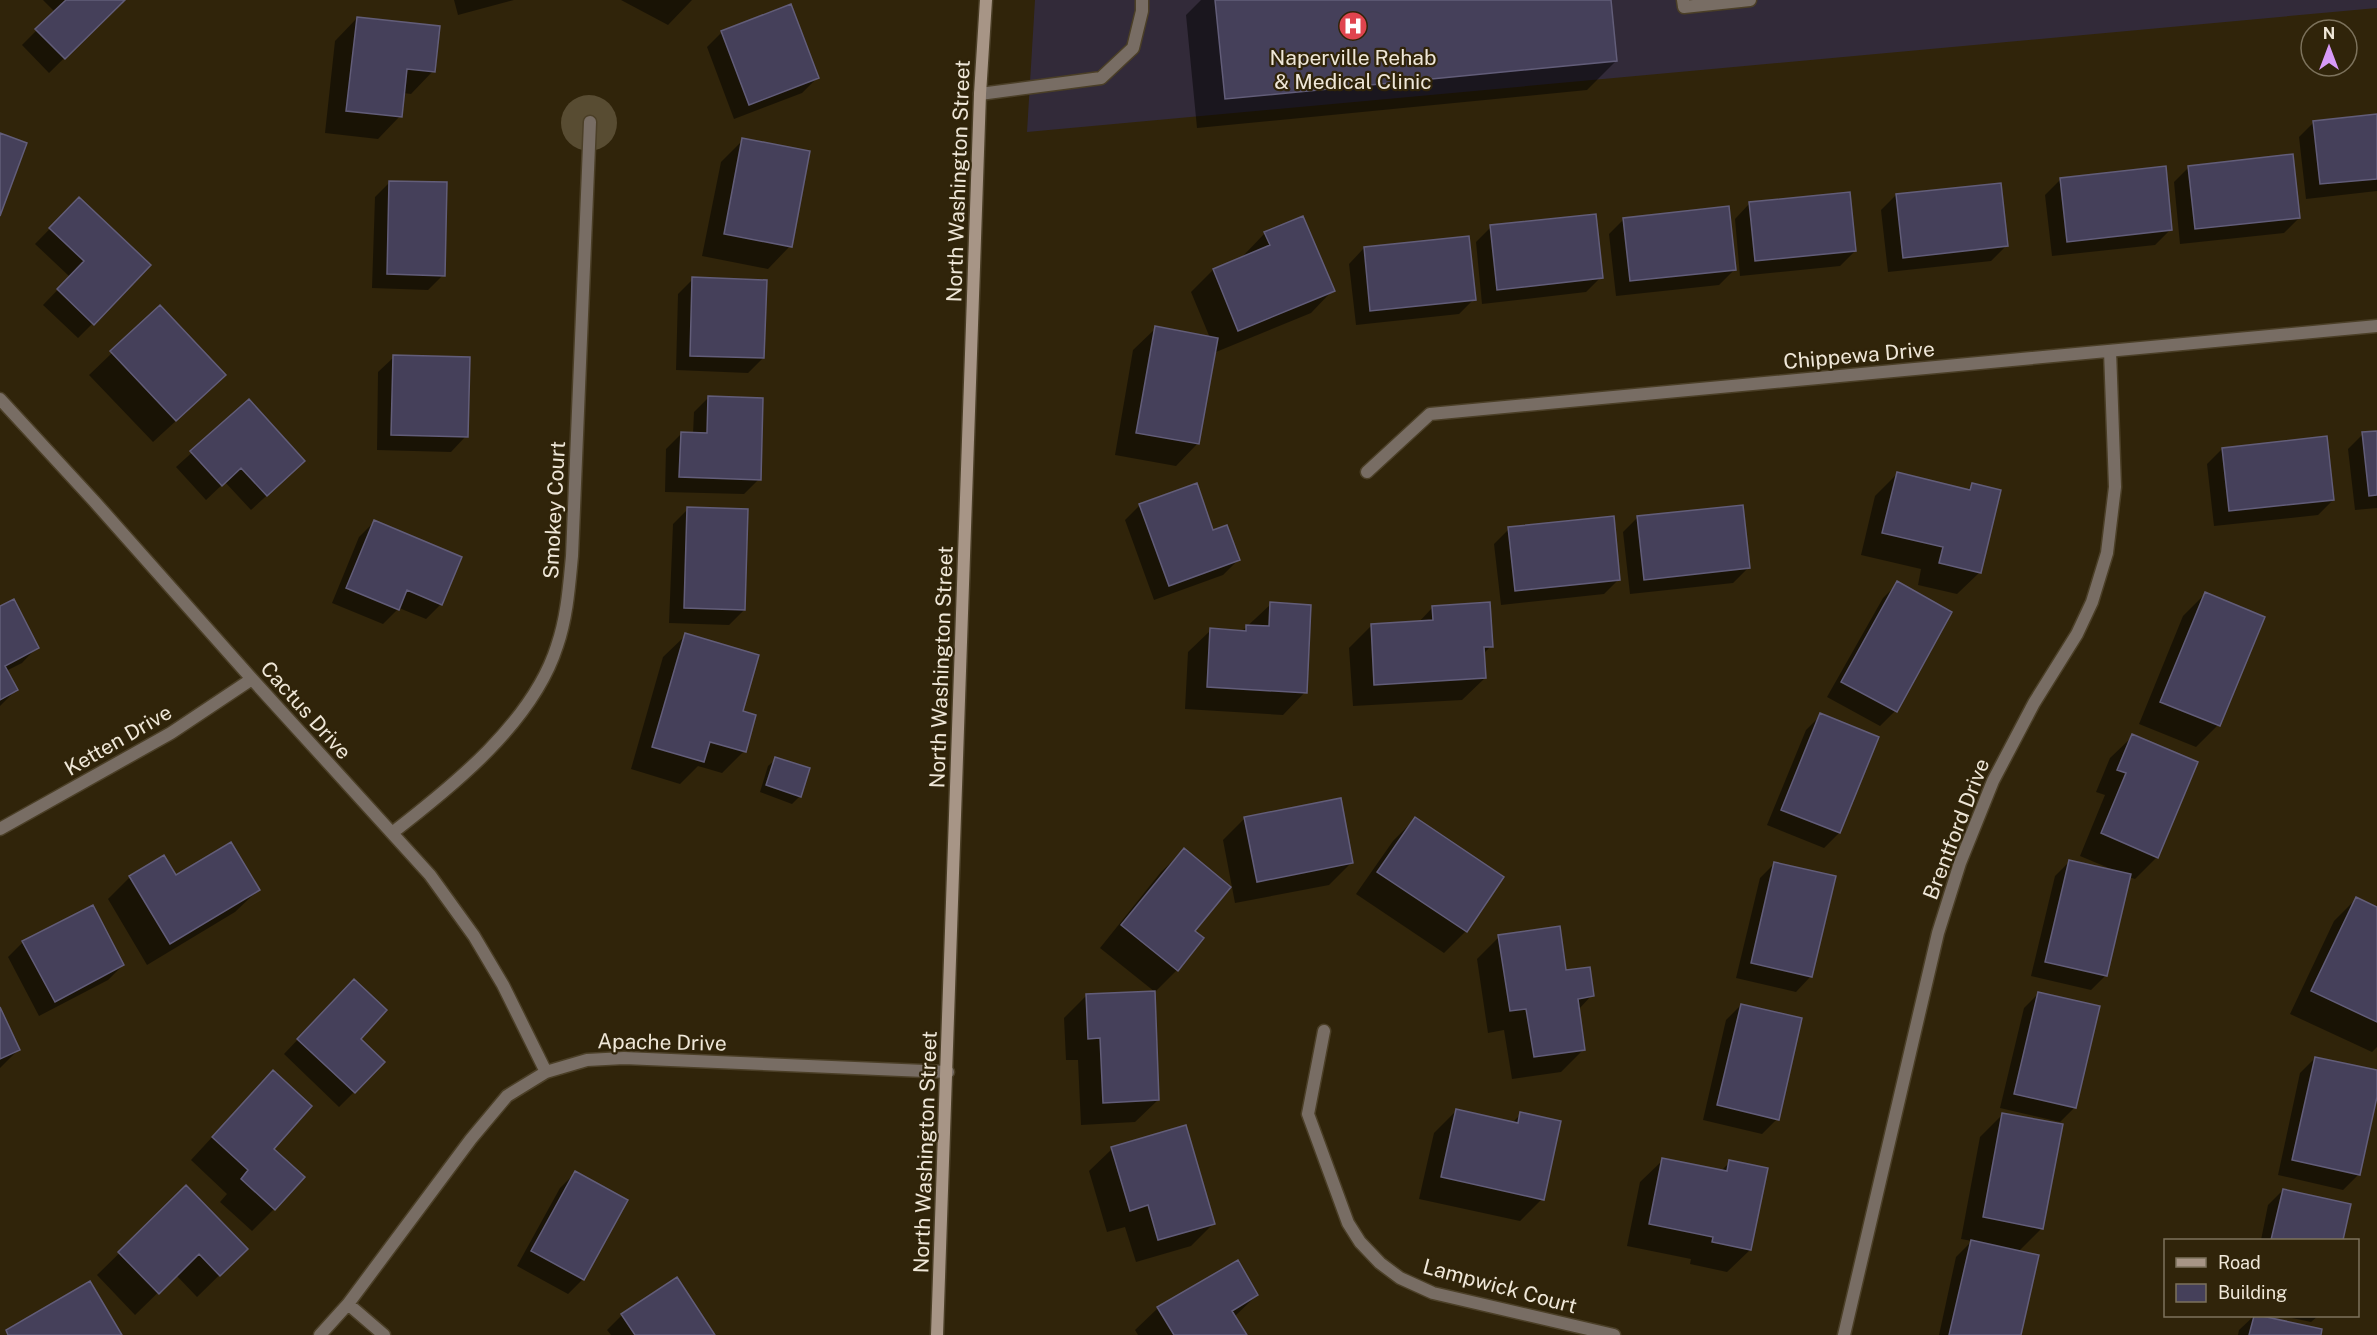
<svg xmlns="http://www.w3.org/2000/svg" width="2377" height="1335" font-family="'Public Sans',sans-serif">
<rect width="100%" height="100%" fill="#30240a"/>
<path fill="#322a39" d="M1035 0H2377V8L1027 132Z"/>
<path fill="#584c32" d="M561 123a28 28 0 1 1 56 0a28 28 0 1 1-56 0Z"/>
<path fill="#0007" d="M43 0H123L49 73 22 45 55 12Z
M454 0H514L458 15Z
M621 0H692L668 25Z
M1201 0H1610L1616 61 1587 90 1197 128 1186 15Z
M357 18 433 71 411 94 403 93 400 116 378 139 325 133 335 41Z
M722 32 817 78 802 93 734 119 707 47Z
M2377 116V191L2306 199 2299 137 2314 122Z
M743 140 790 246 768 269 702 256 721 162Z
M2189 167 2299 218 2284 233 2180 244 2174 182Z
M2060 180 2170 230 2155 245 2052 256 2045 195Z
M390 182 443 275 428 290 372 288 375 197Z
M1896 195 2006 246 1991 261 1888 272 1881 210Z
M79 199 93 323 78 338 43 305 70 277 35 244Z
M1750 203 1855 251 1840 266 1740 276 1735 219Z
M1624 219 1734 270 1719 285 1616 296 1609 234Z
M1491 227 1601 277 1586 292 1482 304 1476 242Z
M1265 233 1333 290 1311 313 1216 352 1214 348 1198 443 1176 466 1115 455 1133 350 1156 328 1210 338 1191 292 1213 270 1243 258V256Z
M1364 248 1474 299 1459 314 1356 325 1349 264Z
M693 279 763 358 748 373 676 370 678 294Z
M160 307 202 397 153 442 89 375Z
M394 357 466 436 451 452 377 450 378 372Z
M709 397 759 479 744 494 665 492 666 449 681 434H693L694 412Z
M249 401 288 476 251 510 225 482 206 500 176 467Z
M2377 432V508L2355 510 2348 449 2363 434Z
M2222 449 2333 500 2318 515 2214 526 2207 464Z
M1897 474 1967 490 1973 484 1980 572 1957 594 1918 585 1921 569 1861 555 1875 496Z
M1140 505 1213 532 1238 560 1223 575 1154 600 1125 520Z
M688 509 744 610 729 625 669 623 673 524Z
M1638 517 1748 568 1733 583 1630 594 1623 532Z
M374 522 441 604 426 619 399 608 383 624 332 603 359 537Z
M1509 529 1619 579 1604 594 1501 605 1494 544Z
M1898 583 1895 711 1880 726 1827 697 1883 598Z
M2205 594 2218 725 2196 747 2139 724 2183 616Z
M1271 604 1305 692 1283 715 1185 709 1188 652 1211 630 1241 632Z
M1433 607 1491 646 1483 654 1485 678 1462 700 1353 706 1349 648 1372 625 1418 623Z
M0 608 37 647 22 663 6 671 16 690 0 706Z
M686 635 741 712 744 751 722 773 698 766 680 784 631 769 663 657Z
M1821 715 1877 737 1839 833 1824 848 1767 825 1806 730Z
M2133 736 2157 857 2135 879 2129 877 2106 975 2091 990 2031 976 2055 876 2070 861 2111 871V869L2080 856 2105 795 2096 792 2110 758Z
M776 759 800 796 792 804 760 792 768 766Z
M1245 818 1352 862 1329 885 1235 903 1223 840Z
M1415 819 1466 931 1444 953 1356 894 1393 841Z
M1184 850 1193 931 1177 970 1155 992 1100 948 1161 872Z
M1775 863 1811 976 1796 992 1736 978 1760 878Z
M130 877H175L258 890 235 912 147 965 108 899Z
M2356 899 2377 909V1047L2372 1052 2290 1014 2334 921Z
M1499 937 1565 972 1592 995 1578 1010 1584 1049 1561 1072 1512 1079 1504 1030 1488 1033 1477 959Z
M23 942 123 965 108 980 39 1016 8 957Z
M2039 993 2075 1107 2060 1122 2000 1108 2024 1008Z
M339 996 359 1039 354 1092 339 1107 284 1054Z
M1086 996 1158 1100 1135 1122 1081 1125 1078 1060H1066L1064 1018Z
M1741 1005 1777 1119 1762 1134 1703 1120 1726 1020Z
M0 1011 18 1050 0 1068Z
M2315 1058 2377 1072V1090L2358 1175 2343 1190 2278 1175 2300 1073Z
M251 1095 274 1209 252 1231 220 1202 227 1194 191 1160Z
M1456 1111 1512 1123 1521 1114 1542 1199 1520 1221 1419 1199 1434 1133Z
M2002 1115 2042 1228 2018 1252 2019 1335H1939L1956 1257 1972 1241 1961 1239 1980 1137Z
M1112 1149 1213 1224 1191 1246 1136 1262 1125 1227 1107 1232 1089 1171Z
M1663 1160 1721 1171 1730 1162 1766 1169 1750 1250 1727 1272 1690 1264 1691 1259 1627 1246 1640 1182Z
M575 1173 583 1279 568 1294 517 1266 560 1188Z
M186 1188 246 1249 197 1297 176 1275 135 1315 97 1275Z
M2283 1190 2349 1205 2341 1240H2261L2268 1205Z
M1257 1295 1234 1317 1245 1335H1138L1135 1330 1158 1308Z
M622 1315 713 1335H611L607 1330Z
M2254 1316 2320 1330 2319 1335H2238L2239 1330Z
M2283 1316H2318L2311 1322Z"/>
<path fill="#45405a" stroke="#625d79" stroke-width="1.5" d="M66 0H125L65 59 35 29Z
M1215 0H1611L1617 61 1225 99Z
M791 4 819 78 749 105 721 31Z
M357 17 440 26 435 72 407 69 402 117 346 111Z
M2377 114V179L2320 184 2313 121Z
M0 133 27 143 0 216Z
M742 138 810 151 792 247 724 234Z
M2293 154 2300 218 2195 229 2188 166Z
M2166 166 2172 230 2067 242 2060 178Z
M389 181 447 182 445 276 387 274Z
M2001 183 2008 246 1903 258 1896 194Z
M1850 192 1856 251 1755 261 1749 202Z
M79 197 151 265 94 325 57 289 84 261 49 228Z
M1729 206 1736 270 1630 281 1623 218Z
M1596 214 1603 278 1497 290 1490 225Z
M1303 216 1335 291 1238 331 1213 269 1270 245 1264 232Z
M1469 236 1476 300 1370 311 1364 247Z
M692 277 767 280 764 358 690 356Z
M160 305 226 375 176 421 110 351Z
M1155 326 1218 338 1199 444 1136 433Z
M393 355 470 357 468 437 391 435Z
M708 396 763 398 761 480 679 477 681 432 707 433Z
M249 399 305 461 267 496 241 468 222 486 190 451Z
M2377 431V495L2369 496 2362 432Z
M2327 436 2334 500 2229 511 2222 448Z
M1897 472 1970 490 1972 483 2001 490 1981 573 1939 563 1943 547 1882 533Z
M1197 483 1213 530 1227 525 1240 560 1169 586 1139 504Z
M1743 505 1750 568 1644 580 1637 516Z
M687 507 748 509 745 610 684 608Z
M1614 516 1620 580 1515 591 1508 527Z
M374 520 462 557 442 605 407 590 399 610 346 588Z
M1897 581 1952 612 1897 712 1841 682Z
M2205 592 2265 617 2220 726 2160 702Z
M14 599 39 648 5 666 18 690 0 700V606Z
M1270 602 1311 605 1307 693 1207 687 1210 628 1246 631V625L1269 626Z
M1490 602 1493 647H1484L1486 678 1374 685 1371 624 1433 620 1432 606Z
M685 633 759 655 743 711 756 715 746 752 710 742 704 762 652 747Z
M1820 713 1879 737 1840 833 1781 810Z
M2132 734 2198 762 2158 858 2101 833 2126 773 2117 770Z
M775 757 810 768 801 797 766 785Z
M1341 798 1353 863 1257 882 1244 817Z
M1415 817 1504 877 1467 932 1377 872Z
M231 842 260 890 170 944 129 876 164 855 176 875Z
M1184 848 1231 887 1195 931 1204 938 1178 971 1121 925Z
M2069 860 2131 874 2107 976 2045 962Z
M1774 862 1836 876 1812 977 1751 963Z
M2356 897 2377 907V1022L2311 991Z
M93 905 124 965 55 1002 22 941Z
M1560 926 1566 970 1590 967 1594 996 1578 999 1585 1050 1534 1057 1526 1009 1510 1011 1498 935Z
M354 979 387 1010 361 1039 385 1062 355 1093 297 1039Z
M1155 991 1159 1100 1103 1103 1100 1038 1088 1039 1086 994Z
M2038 992 2100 1006 2076 1108 2014 1094Z
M1741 1004 1802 1018 1779 1120 1717 1105Z
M0 1007 20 1050 0 1059Z
M2315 1057 2377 1070V1097L2360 1175 2292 1160Z
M273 1070 312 1106 274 1149 305 1177 275 1210 241 1179 248 1170 212 1137Z
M1456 1109 1518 1123 1520 1112 1561 1121 1544 1200 1441 1177Z
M2002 1113 2063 1124 2043 1229 1983 1217Z
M1186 1125 1215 1224 1158 1240 1148 1205 1130 1211 1111 1147Z
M1662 1158 1727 1171 1729 1160 1768 1168 1751 1250 1712 1242 1713 1237 1649 1224Z
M575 1171 628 1200 584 1280 531 1251Z
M186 1185 248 1249 220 1276 199 1254 159 1294 118 1252Z
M2283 1189 2351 1204 2343 1240H2271Z
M1971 1240 2039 1255 2021 1335H1949Z
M1238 1260 1258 1295 1232 1311 1247 1335H1174L1157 1307Z
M677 1277 715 1335H635L621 1314Z
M90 1281 122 1335H8L6 1330Z
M2254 1316H2262L2322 1329 2321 1335H2249Z"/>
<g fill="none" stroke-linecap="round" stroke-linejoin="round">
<g stroke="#4b3f27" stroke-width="15">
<path id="service" d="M1683 0 1684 7 1750 0
M980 94 1101 78 1133 48 1142 11V0"/>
</g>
<g stroke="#4b3f27" stroke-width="15">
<path id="minor" d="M0 399 94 501 252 679 430 875 474 936 503 985 546 1072
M1367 472 1430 414 2377 326
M0 829 171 733 252 679
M392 833C453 786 533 722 557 646 567 617 569 587 572 556L590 122
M1324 1031 1308 1114 1348 1223 1360 1242 1380 1263 1400 1278 1433 1293 1614 1335
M348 1304 384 1335
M320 1335 348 1304 471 1139 507 1096 546 1072 587 1060 624 1058 948 1072
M1844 1335 1938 933 1960 863 1993 781 2034 703 2077 634 2092 602 2107 553 2115 487 2110 351"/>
</g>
<g stroke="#4b3f27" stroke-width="15">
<path id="secondary" d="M937 1335 980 94 986 0"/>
</g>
<use href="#service" stroke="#786d64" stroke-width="12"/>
<use href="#minor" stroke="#786d64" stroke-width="12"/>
<use href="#secondary" stroke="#a79586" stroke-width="12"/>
</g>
<defs>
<g id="hospital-disc" transform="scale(1.5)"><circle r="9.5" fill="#e0444e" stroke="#30240a"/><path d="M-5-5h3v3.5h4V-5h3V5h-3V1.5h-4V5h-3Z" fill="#fff"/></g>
</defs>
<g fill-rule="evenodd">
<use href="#hospital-disc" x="1353" y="26"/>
</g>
<g text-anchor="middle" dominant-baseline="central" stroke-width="4.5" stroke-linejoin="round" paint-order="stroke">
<g font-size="21" fill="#efe7d8" stroke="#30240a">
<text x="1353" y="57">Naperville Rehab<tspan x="1353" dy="24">&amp; Medical Clinic</tspan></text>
</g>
<g font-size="21" fill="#efe7d8" stroke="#30240a">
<text transform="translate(958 181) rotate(-88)">North Washington Street</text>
<text transform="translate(1859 355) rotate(-5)">Chippewa Drive</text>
<text transform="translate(554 510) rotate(-87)">Smokey Court</text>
<text transform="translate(941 667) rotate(-88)">North Washington Street</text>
<text transform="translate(306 710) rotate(48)">Cactus Drive</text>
<text transform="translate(118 740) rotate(-30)">Ketten Drive</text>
<text transform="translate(1956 829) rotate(-69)">Brentford Drive</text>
<text transform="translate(662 1042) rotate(1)">Apache Drive</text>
<text transform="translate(925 1152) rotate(-88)">North Washington Street</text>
<text transform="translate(1500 1286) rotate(15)">Lampwick Court</text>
</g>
</g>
<rect x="2164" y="1239" width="195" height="78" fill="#30240a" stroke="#7c725c" stroke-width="1.5"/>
<rect x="2176" y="1258" width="30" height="9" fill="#a79586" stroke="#7c725c" stroke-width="1.5"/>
<text x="2218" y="1269" font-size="18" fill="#efe7d8">Road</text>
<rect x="2176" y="1284" width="30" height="18" fill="#45405a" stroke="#7c725c" stroke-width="1.5"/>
<text x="2218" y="1299" font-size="18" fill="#efe7d8">Building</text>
<g transform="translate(2329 48)"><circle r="28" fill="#30240a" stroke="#7c725c" stroke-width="1.5"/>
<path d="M0-4.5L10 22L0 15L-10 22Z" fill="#d89af8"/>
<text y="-9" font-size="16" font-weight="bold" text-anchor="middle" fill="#efe7d8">N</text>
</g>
</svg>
